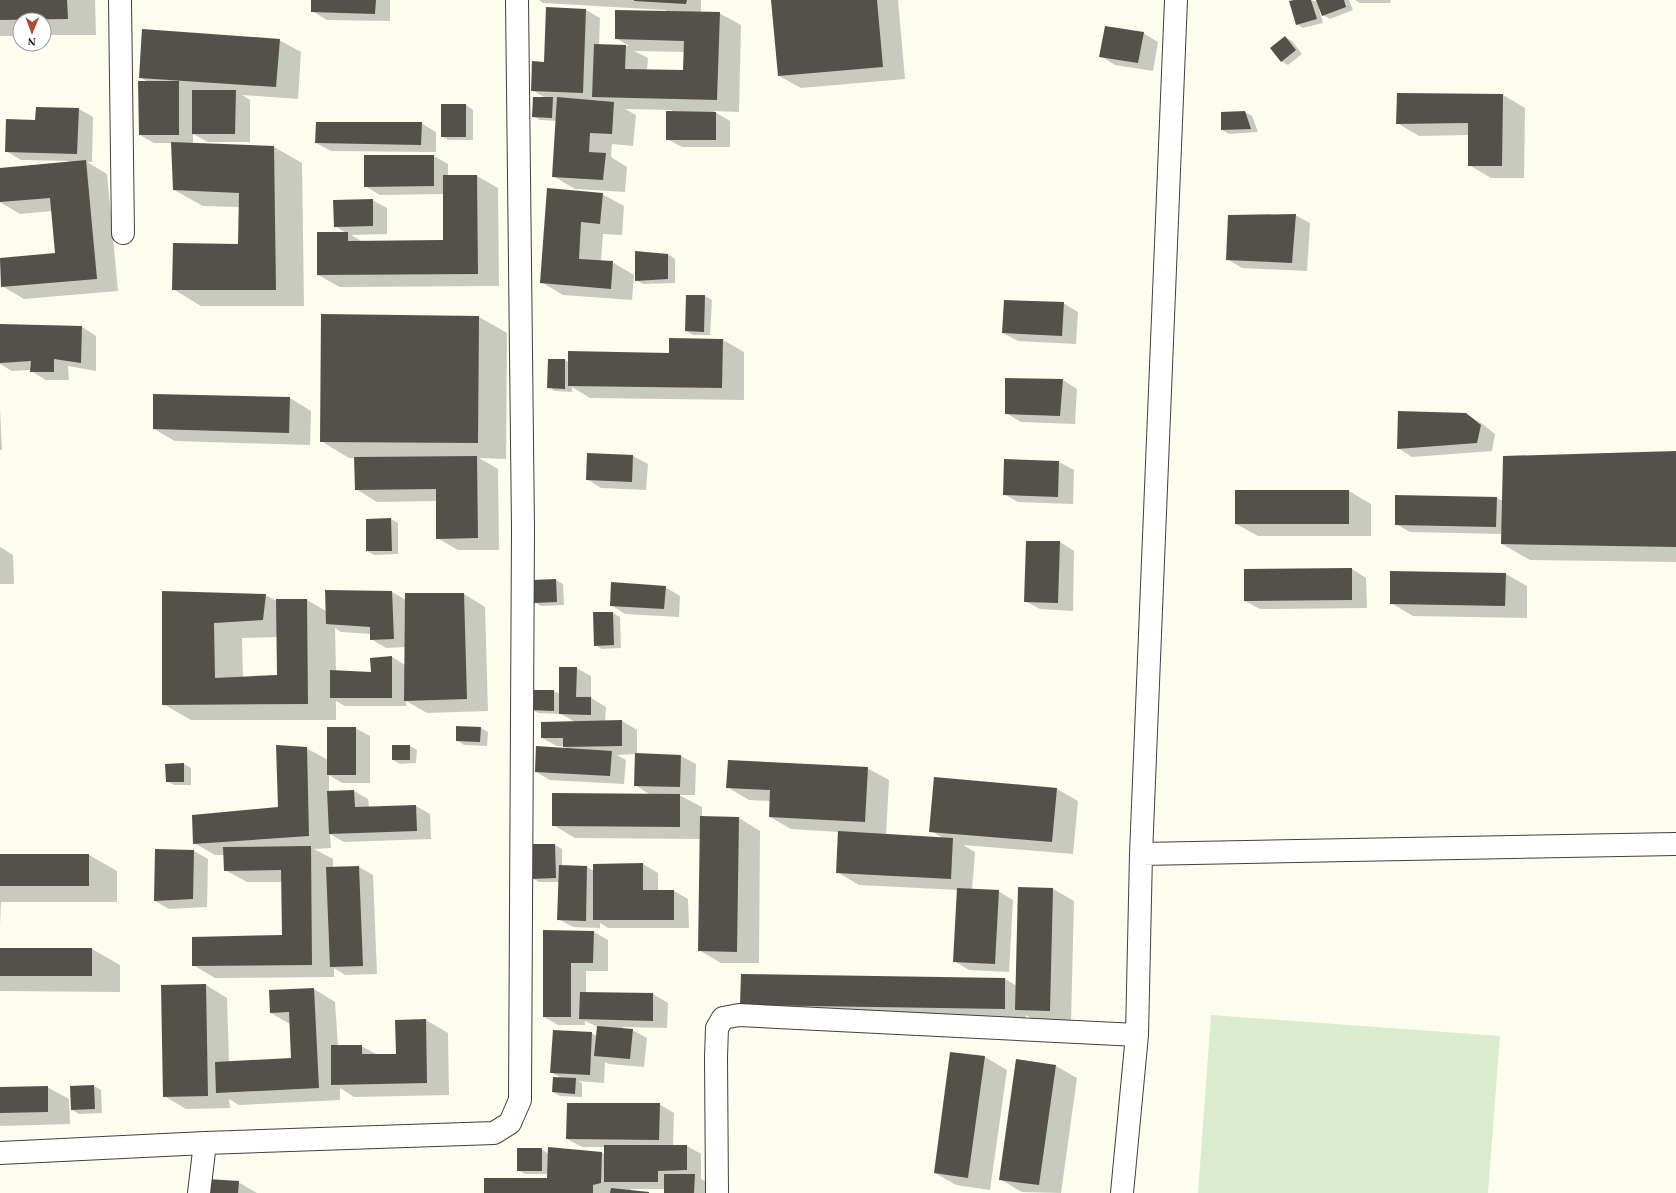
<svg xmlns="http://www.w3.org/2000/svg" width="1676" height="1193" font-family="'Times New Roman',serif">
<rect width="100%" height="100%" fill="#fcfdef"/>
<path fill="#daeccd" d="M1211 1015 1500 1036 1488 1193H1198Z"/>
<path fill="#0003" fill-rule="evenodd" d="M0 0H95L96 35H44V20H20V36H0Z
M312 0H390V21L327 20 312 11Z
M539 0H701V12L719 13 741 25 739 112 713 111 730 121V147H682L667 139 672 110 625 109 636 115 633 146 612 144 611 157 627 167 625 192 575 189 553 176 557 121 540 120 533 116 546 98 532 90 545 63 586 10 600 18 599 45 629 46 616 38 666 12V10L543 3ZM634 51 685 52 684 71 647 70 648 58Z
M772 0H898L905 79 801 88 779 76Z
M1298 0 1318 1 1317 0H1349L1353 10 1330 19 1323 15 1321 9H1319L1323 23 1303 28 1296 24Z
M1355 0H1391L1390 3H1360Z
M1143 33 1158 42 1153 71 1115 65 1101 56Z
M1285 37 1292 41 1302 54 1288 65 1281 61Z
M279 40 301 52 298 99 242 95 250 100V142H208L193 134V144L274 147 302 163 304 306H201L173 289 239 245V207L203 206 174 190 172 143H154L140 135 148 82 140 77Z
M1503 95 1525 108 1524 178H1491L1469 165V135L1419 136 1397 123Z
M466 105 473 110V140H449L442 136Z
M79 109 93 117 92 162H87L107 174 118 291 24 299 2 286 0 259 57 254 53 211 20 214 0 202V169L69 163V161L21 160 6 151Z
M1245 112 1252 116 1258 132 1229 134 1222 130Z
M421 123 436 132V152L331 151 316 143Z
M434 156 448 164V176H477L498 188 499 286 340 287 318 275 346 233 335 226 372 200 387 208V234L351 235 363 242 444 241V194L380 195 365 186Z
M548 190 602 194 624 206 622 235 603 234 601 261 612 262 634 275 632 300 563 295 541 282Z
M1295 215 1310 223 1307 271 1242 268 1227 259Z
M668 254 675 259V283L643 284 636 280Z
M705 296 712 300 710 335H693L686 331Z
M1063 303 1078 312 1076 344 1018 341 1003 333Z
M479 317 507 333 506 459 479 458 498 469 499 550H458L437 538V501L377 502 356 489 355 458H349L321 441Z
M0 325 82 327 96 336V371L68 366 69 380H46L31 371V370L12 371 0 364Z
M723 340 744 352V400L590 398 572 387V392L555 391 548 387 565 360 569 362 670 354Z
M1063 380 1077 389 1075 424 1021 422 1006 413Z
M290 398 311 411 310 445 175 441 154 429Z
M0 408 2 450H0Z
M1466 414 1481 423 1495 434 1492 451 1412 457 1398 448Z
M1676 452V562L1530 560 1502 544V534L1410 532 1396 524 1497 498 1503 501Z
M633 456 648 464 646 490 601 488 587 479Z
M1005 460 1059 462 1074 470 1073 504 1018 502 1004 494Z
M1236 491H1349L1371 504V536H1258L1236 524Z
M391 519 398 523V554L374 555 367 551Z
M1060 542 1074 551 1073 611 1040 609 1025 601Z
M0 547 13 555 14 584H0Z
M1352 569 1366 578 1367 608 1260 609 1245 601Z
M1506 574 1527 586V618L1413 616 1391 603Z
M556 580 563 584 564 605 541 606 534 602Z
M665 587 680 596 679 617 625 614 611 605Z
M326 591 392 592 406 600 464 594 485 607 488 711 427 713 406 701V706H345L336 701V720H191L163 704V592L265 595 277 601 307 600 326 611ZM335 628 341 632 371 634V639L386 648 405 647V665L392 657 371 659 372 673 336 671ZM277 637 278 675 243 678 242 638Z
M594 613H613L620 617 621 648 602 649 595 645Z
M576 668 591 676V698L606 707 605 722 622 721 637 730V754L681 756 696 764 695 795H679L702 807V817L739 818 760 831 759 963H721L699 950 701 839 575 838 553 825 651 795 635 785 636 754 617 755 626 760 624 784 550 780 536 772 568 749 564 746H557L542 738 575 722 561 714 538 713 531 709 554 691 560 694Z
M355 728 370 736V783H342L329 775V792L354 791 368 799 369 807 416 806 430 814 431 839 344 842 330 834 331 848 314 849 333 859V868L359 867 373 875 377 974 345 975 334 968V977L215 978 193 965 283 936 282 882H247L225 870V855H215L194 843 279 808 306 748 328 760Z
M481 728 488 732 487 746 464 745 457 740Z
M410 746 417 750 416 763 400 764 393 760Z
M184 764 191 768V785H174L167 781 166 765Z
M867 768 889 780 886 835 943 838 931 831 1057 789 1078 801 1073 854 963 845 975 852 972 890 998 891 1013 900 1009 972 969 970 954 961 958 890 859 885 837 872 839 832 791 829 770 817V801L749 800 727 787Z
M532 845H555L562 849V866L587 867 594 871V865L643 864 658 873V891H674L688 899 689 928H608L600 923V928L573 927 558 919 559 882H539L532 878Z
M194 851 208 859 207 907 169 909 155 901Z
M0 855H89L117 871V902H1L0 926Z
M1053 889 1074 901 1071 1023 1038 1022 1026 1015V1021L741 1004 1005 979 1017 986Z
M544 931 594 932 608 940V971H586V993L653 994 668 1003 667 1028 623 1027V1029L632 1030 647 1038 644 1067 609 1064 605 1062 604 1083 578 1081 582 1083V1097L560 1096 553 1092 563 1079 551 1072 591 1033 597 1036 598 1027 585 1021V1025H558L544 1017Z
M0 949H92L120 965V992L0 991Z
M206 985 227 998 229 1062 292 1059 290 1024 271 1013 314 989 335 1002 338 1046H361L378 1055H397L396 1020H426L448 1033 449 1095 354 1097 340 1088V1100L239 1105 229 1099 230 1108 186 1109 164 1096Z
M951 1053 985 1057 1007 1070 990 1190 956 1185 935 1173Z
M1056 1066 1077 1078 1061 1193 1022 1192 1000 1179Z
M94 1086 101 1090 102 1113 79 1114 72 1110 71 1087Z
M47 1087 69 1099 70 1124 0 1126V1088Z
M659 1104 674 1113 673 1146H687L701 1154V1179L709 1183V1193H665V1189H631V1191L649 1193H485L548 1179V1174H525L518 1170 541 1149 549 1154V1148L602 1153 605 1154V1147H582L567 1139Z
M238 1182 257 1193H207Z"/>
<path fill="#54514b" d="M0 0H67L68 19 0 20Z
M311 0H376L375 14 311 12Z
M634 0H687L686 4 634 1Z
M771 0H877L883 67 778 76Z
M1294 0H1311L1317 19 1296 25 1289 1Z
M1316 0H1344L1346 7 1322 16Z
M546 7 586 9 583 93 531 91 532 61 544 62Z
M615 10 720 12 717 100 592 97 594 44 626 45 625 69 683 70 684 41 615 39Z
M1105 26 1144 32 1138 63 1099 57Z
M142 29 280 39 276 87 139 78Z
M1285 36 1296 50 1281 62 1270 48Z
M138 81H179V135H139Z
M192 90H236L235 134H192Z
M1397 93 1503 94 1502 166H1468V123L1396 124Z
M533 97H553L552 118 532 117Z
M557 97 614 102 612 134 590 133 589 152 606 153 603 180 552 177Z
M441 104H466V137H441Z
M36 107 79 108 77 154 5 152 6 119 35 120Z
M666 111 716 112V140H666Z
M1245 111 1251 129 1221 130V112Z
M316 122H422L421 145 315 143Z
M171 142 274 146 276 290H172L173 243 238 244 239 193 173 190Z
M364 155H434V186L364 187Z
M86 160 97 279 1 287 0 258 55 253 50 198 0 202V168Z
M443 175H477L478 274 317 275V232H348V241L443 240Z
M547 188 603 193 600 224 581 222 579 259 613 261 611 289 540 283Z
M373 199V226L334 227 333 200Z
M1296 214 1292 263 1226 260 1228 215Z
M635 251 668 254V279L635 281Z
M686 295H705L704 332 685 331Z
M1004 300 1064 302 1062 336 1002 333Z
M321 314 479 316 478 443 320 442Z
M0 324 82 326 81 363 54 359V372H30L31 361 0 363Z
M669 338 723 339 722 388 568 386V351L669 353Z
M548 359H565V389L547 388Z
M1005 378 1063 379 1060 416 1005 414Z
M153 394 290 397 289 433 153 429Z
M1398 411 1466 413 1481 425 1477 443 1397 449Z
M1676 451V547L1501 544 1503 456Z
M587 453 633 455 632 482 586 480Z
M477 456 478 538 436 539V489L355 490 354 457Z
M1004 459 1059 461 1058 497 1003 495Z
M1235 490H1349V524H1235Z
M1395 495 1497 497 1496 527 1395 525Z
M391 518 392 551H366V519Z
M1026 541H1060L1058 603 1024 602Z
M1352 568V600L1244 601V569Z
M1390 571 1506 573 1505 606 1390 604Z
M556 579 557 602 533 603V580Z
M611 582 666 586 664 609 610 606Z
M325 590 392 591 394 639 370 640V627L326 624Z
M162 591 266 594 263 620 214 623 215 678 277 675 276 599H307L308 704 162 705Z
M405 593H464L467 699 404 701Z
M593 612H613L614 645 594 646Z
M392 656V698H330V670L371 672 370 658Z
M559 667H577L576 697H591V715L559 714Z
M530 690H554V711L530 710Z
M622 720V746L563 747V738H541V722Z
M456 726 481 727 480 742 456 741Z
M327 727H356V775H327Z
M276 745 307 747 309 836 193 844 192 815 278 807Z
M392 745H410V760H392Z
M536 746 612 751 610 776 535 772Z
M635 753 681 755 680 787 634 786Z
M728 760 868 767 865 822 769 817 770 790 726 788Z
M184 763V782H166L165 764Z
M934 777 1057 788 1052 842 929 832Z
M354 790 355 807 416 805 417 831 329 834 327 791Z
M552 793 680 794V827L552 826Z
M700 816 739 817 737 952 698 951Z
M838 831 953 838 951 879 836 873Z
M531 844H555L556 878 531 879Z
M311 846 312 965 192 966V937L282 935 281 870 224 871 223 847Z
M155 849 194 850 193 899 154 901Z
M0 854H89V886H0Z
M643 863V890H674V920H593V864Z
M559 865 587 866 586 921 557 920Z
M359 866 363 966 330 967 326 867Z
M1018 887 1053 888 1050 1011 1015 1010Z
M957 888 999 890 995 964 953 962Z
M543 930 594 931 593 963H571V1017H543Z
M0 948H92V976H0Z
M741 974 1005 978V1009L740 1005Z
M206 984 208 1096 163 1097 161 985Z
M314 988 319 1088 216 1093 215 1062 291 1058 289 1012 270 1013 269 990Z
M580 992 653 993V1021L579 1019Z
M426 1019 427 1083 331 1085V1045H362V1054H396L395 1020Z
M597 1026 633 1029 630 1059 594 1056Z
M553 1030 592 1032 590 1075 550 1073Z
M950 1052 985 1056 968 1178 934 1173Z
M1016 1059 1056 1065 1039 1185 999 1180Z
M553 1077 576 1078 575 1094 552 1092Z
M94 1085 95 1109 71 1110 70 1086Z
M48 1086V1112L0 1113V1087Z
M567 1103H660L659 1140 566 1139Z
M604 1145H687V1170L658 1171V1182H604Z
M548 1147 602 1152 601 1183 593 1185V1193H484V1178H547Z
M517 1148H542V1171H517Z
M664 1174H695L694 1193H664Z
M207 1179 239 1181 238 1193H206Z
M611 1188 649 1192V1193H610Z"/>
<g fill="none" stroke-linecap="round" stroke-linejoin="round">
<g stroke="#404040" stroke-width="24">
<path id="minor" d="M120 0 123 233
M1141 854 1676 844
M0 1153 205 1143 494 1133 510 1123 520 1100 523 529 517 0
M199 1193 205 1143
M717 1193 716 1057 717 1028 723 1018 739 1015 1137 1035
M1122 1193 1137 1035 1141 854 1176 0"/>
</g>
<use href="#minor" stroke="#fff" stroke-width="22"/>
</g>
<g transform="translate(32 32) rotate(181)"><circle r="19" fill="#ffffff" stroke="#9e9e9e"/>
<path d="M0-3L7 15L0 10L-7 15Z" fill="#ad4d35"/>
<text y="-6" font-size="11" font-weight="bold" text-anchor="middle" fill="#0d0d0d">N</text>
</g>
</svg>
